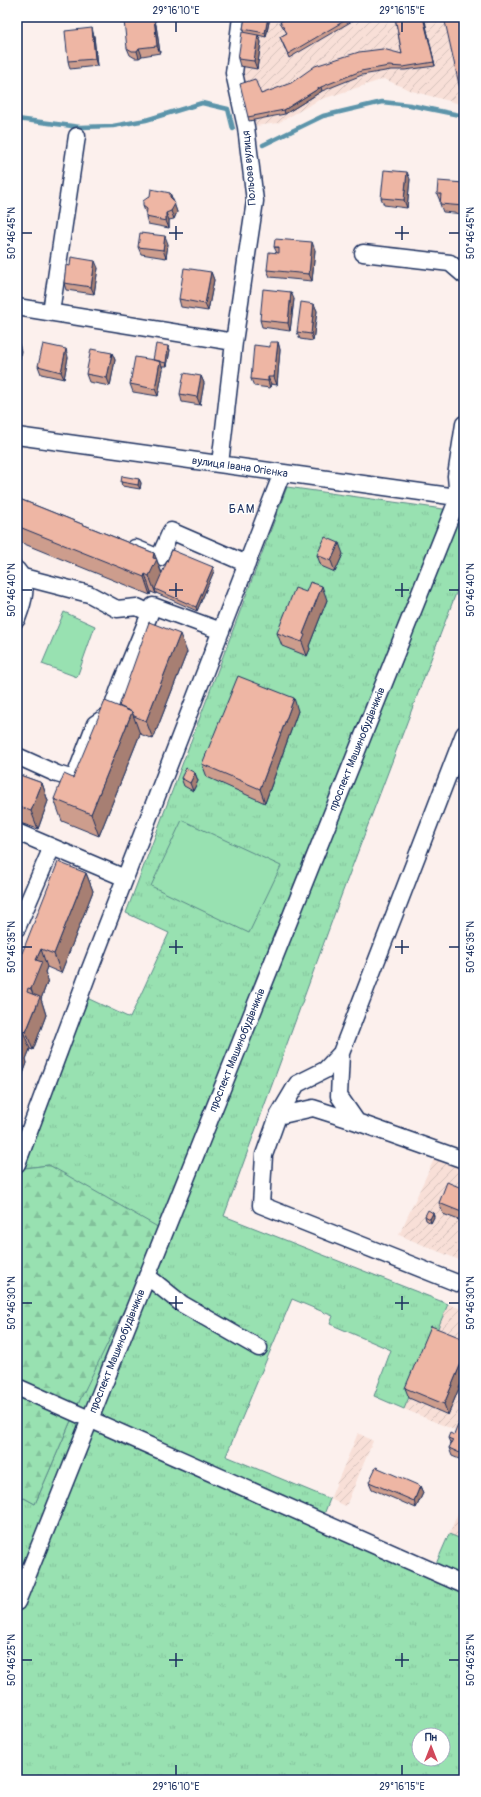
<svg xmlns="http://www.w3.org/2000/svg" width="481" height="1797" font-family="Pangolin,sans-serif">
<defs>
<pattern id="industrial-furrows" width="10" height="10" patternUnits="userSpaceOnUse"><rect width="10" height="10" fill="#f8dfd7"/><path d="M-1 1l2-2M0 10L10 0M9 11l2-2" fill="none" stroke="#d4c0bb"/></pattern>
<pattern id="grass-tufts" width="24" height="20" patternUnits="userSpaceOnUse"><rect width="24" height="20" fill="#98e1b1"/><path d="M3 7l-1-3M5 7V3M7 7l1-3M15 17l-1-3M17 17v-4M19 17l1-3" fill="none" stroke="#82c19b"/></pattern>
<pattern id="forest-firs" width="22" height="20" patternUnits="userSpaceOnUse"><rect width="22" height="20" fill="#98e1b1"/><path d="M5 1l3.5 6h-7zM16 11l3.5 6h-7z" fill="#82c19b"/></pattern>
</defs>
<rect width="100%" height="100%" fill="#fcf0ed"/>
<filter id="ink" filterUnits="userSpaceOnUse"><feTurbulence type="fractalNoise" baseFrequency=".025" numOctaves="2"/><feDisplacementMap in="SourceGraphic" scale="8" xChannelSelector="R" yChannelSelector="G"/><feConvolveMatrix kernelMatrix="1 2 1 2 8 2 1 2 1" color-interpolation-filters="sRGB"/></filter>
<g filter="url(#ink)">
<path fill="url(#industrial-furrows)" d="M247 17H464V105L412 91 384 79 319 100 278 123 246 127 241 87Z
M441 1144 464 1151V1262L399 1235Z
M448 1304 464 1310V1434L404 1409Z
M358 1433 373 1441 346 1506 330 1499Z
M464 1499V1540L449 1534Z"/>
<path fill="url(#grass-tufts)" stroke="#5a8888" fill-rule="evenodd" d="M287 487 464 512V572L341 896 224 1216 448 1304 404 1409 374 1396 391 1350 330 1324 333 1316 292 1299 226 1456 330 1499 323 1517 436 1564 449 1534 464 1540V1780H17V1494L35 1504 79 1402 49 1165 25 1168 87 998 130 1018 169 933 126 913ZM419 1735H443V1759H419Z"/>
<path fill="url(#forest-firs)" stroke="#5a8888" d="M17 1165 25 1168 49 1165 163 1230 79 1402 35 1504 17 1494Z"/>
<path fill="#98e1b1" stroke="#5a8888" d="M64 612 95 626 77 677 42 664Z
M182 820 281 866 249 933 151 886Z"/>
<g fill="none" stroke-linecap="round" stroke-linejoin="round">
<path stroke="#5b94aa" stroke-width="4.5" d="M17 119 80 127 113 126 146 120 202 103 228 109 233 129
M263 145 323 116 382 102 410 105 464 116"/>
<g stroke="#1b2f5e" stroke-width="19">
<path id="minor" d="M363 253 450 263 464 275
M17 307 234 342
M51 312 77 136
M17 436 464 498
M220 464 234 342 255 201 246 127 234 73 241 17
M135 548 159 558 171 531 247 564
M17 570C30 584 23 603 17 619
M23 577 89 594 117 609 137 607 150 613
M464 734 341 1053 339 1096 357 1122 464 1160
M17 756 57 774 74 779 95 724 110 714 122 681 153 606 221 631
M17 832 125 878
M17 928 52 847
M278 1116 297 1084 325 1070 341 1053
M357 1122 313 1108 278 1116 264 1155 261 1205 457 1283
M17 1164 88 974 282 473
M147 1276 182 1304 259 1348
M17 1387 464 1585
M17 1602 458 498 456 476 464 424"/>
</g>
<use href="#minor" stroke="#fff" stroke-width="16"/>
</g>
<path fill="#cd9d8d" stroke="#1b2f5e" d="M245 17H270L266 37 258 35 261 42 257 69 240 66 238 59 245 33 243 29Z
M288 17H359L289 58 280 37 287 33 282 25 280 22Z
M395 17H424L435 66 405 70H391L362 75 322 91 285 114 249 121 248 117 261 94 402 54Z
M154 18 156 25 160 53 142 56 139 58H135L130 55 127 48Z
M94 36 97 66 70 69 68 61Z
M410 179 407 208 384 205 381 198Z
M464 183V214L443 212 440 204V201L437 194Z
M170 193 177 212 174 219 169 220V228L148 224 146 217V214L143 206Z
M168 244 166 258 141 254 138 247Z
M274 247 315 250 312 281 270 277 267 270 277 253Z
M70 266 98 268 94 294 66 290 64 283Z
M211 272 214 280 208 311 181 307 179 299Z
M294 299 290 331 262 327 260 320Z
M314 304 317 311 313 341 300 339 297 332Z
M278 342 280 350 277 385 271 384 270 388 254 386 251 379 270 347Z
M168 346 170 350 167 366H162L163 369 158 396 133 392 130 384 153 360Z
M112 353 115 360 110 386 89 382 86 374Z
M68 357 64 379 41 374 38 366Z
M201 376 204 383 200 405 182 402 180 394Z
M139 479 141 483 140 489 122 486 121 482Z
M17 498 154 553 162 573 213 567 214 571 197 611 156 593V594L151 592 150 595 17 541Z
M343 554 335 572 321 566 317 555Z
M327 600 309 646 310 649 307 656 282 646 277 633Z
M187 652 153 739 140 734 99 836 62 821 54 799 73 778 119 706Z
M298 711 265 803 207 777 202 764Z
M195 773 198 781 193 791 184 786 181 778Z
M17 774 42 783 48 801 38 829 17 822Z
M86 873 93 891 61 973 47 967 45 972 48 980 41 999 46 1015 33 1050 30 1049 26 1059 27 1063 17 1090 22 953Z
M464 1189V1222L443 1214 439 1203Z
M433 1213 434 1217 431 1223 426 1220 425 1216Z
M464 1339V1376L448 1415 409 1398 405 1388Z
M464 1428V1461L452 1456 449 1448 451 1445 448 1438Z
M369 1482 420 1486 423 1493 416 1508 372 1489Z"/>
<path fill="#a77f73" stroke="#1b2f5e" d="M268 17H270L266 37 265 33Z
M423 17H424L435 66 434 62Z
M154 18 156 25 160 53 157 46Z
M92 28 94 36 97 66 95 59Z
M258 35 261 42 257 69 254 61Z
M139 48 142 56 139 58 137 51Z
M321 87 322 91 285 114 284 110Z
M407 172 410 179 407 208 404 200Z
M170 193 173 200 170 197Z
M173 200 177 212 174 219 171 211Z
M166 213 169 220V228L166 221Z
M165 236 168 244 166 258 163 250Z
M312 242 315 250 312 281 309 274Z
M17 248 19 254 17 270Z
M95 261 98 268 94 294 91 287Z
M211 272 214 280 208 311 205 304Z
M291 292 294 299 290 331 288 323Z
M314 304 317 311 313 341 311 334Z
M17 335 18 339 17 347Z
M278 342 280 350 277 385 274 377Z
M19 344 21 351 18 367 17 364V352Z
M168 346 170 350 167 366 166 363Z
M66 349 68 357 64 379 61 372Z
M112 353 115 360 110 386 107 378Z
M160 361 163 369 158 396 155 389Z
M201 376 204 383 200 405 197 397Z
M268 377 271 384 270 388 268 381Z
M139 479 141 483 140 489 138 485Z
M339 543 343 554 335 572 331 561Z
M154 553 163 577 155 589 156 593V594L149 576 153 558Z
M213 567 214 571 197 611 196 607Z
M145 574 151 592 150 595 144 577Z
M322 586 327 600 309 646 310 649 307 656 302 642 303 634Z
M180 634 187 652 153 739 146 721Z
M294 698 298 711 265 803 260 789Z
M132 712 140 734 99 836 91 814Z
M195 773 198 781 193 791 190 783Z
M42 783 48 801 38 829 31 811Z
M86 873 93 891 61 973 54 954Z
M41 949 47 967 45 972 48 980 41 999 46 1015 33 1050 26 1032 37 1005 31 989 36 960Z
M23 1031 30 1049 26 1059 27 1063 17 1090V1055L18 1044Z
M433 1213 434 1217 431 1223 430 1219Z
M464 1356V1376L448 1415 444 1404Z
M464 1449V1460L462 1454Z
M420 1486 423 1493 416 1508 414 1501Z"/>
<path fill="#eeb6a4" stroke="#1b2f5e" d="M245 17H268L265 33 243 29Z
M288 17H351L288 54 280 37 287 33 280 22Z
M395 17H423L434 62 403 67 389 66 361 71 321 87 284 110 248 117 240 84 255 79 261 94 291 83 315 66 359 52 383 49 402 54Z
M444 17H464V98L460 89Z
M154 18 157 46 139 48 137 51H132L127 48 124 21Z
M92 28 95 59 68 61 65 31Z
M242 32 258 35 254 61 238 59Z
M384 170 407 172 404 200 381 198Z
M438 181 464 183V206L440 204 441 194H437Z
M151 189 170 193V197L173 200 175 204 171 211 166 213V221L146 217 147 209 143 206V201L150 196Z
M140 233 165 236 163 250 138 247Z
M275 239 312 242 309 274 267 270 269 252 279 253V247H274Z
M71 257 95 261 91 287 64 283 66 265 70 266Z
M184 268 211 272 205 304 179 299Z
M263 289 291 292 288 323 260 320Z
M301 302 314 304 311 334 297 332Z
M270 342H278L274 377H268V381L251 379 254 345 270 347Z
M17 344H19L17 352Z
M43 344 66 349 61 372 38 366Z
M156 344 168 346 166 363 153 360Z
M91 349 112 353 107 378 86 374Z
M135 357 160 361 155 389 130 384Z
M184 373 201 376 197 397 180 394Z
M122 476 139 479 138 485 121 482Z
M17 498 154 553 153 558 157 559 149 576 145 574 144 577 17 526Z
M325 537 339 543 331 561 317 555Z
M172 550 213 567 196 607 155 589Z
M310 582 322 586 303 634 305 635 302 642 277 633 295 588 306 592Z
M149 622 180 634 146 721 134 716 132 712 119 706Z
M238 676 294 698 260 789 202 764Z
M105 701 132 712 91 814 54 799 64 774 73 778Z
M186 768 195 773 190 783 181 778Z
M17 774 42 783 31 811 17 806Z
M58 862 86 873 54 954 41 949 36 960 42 962 31 989 28 988 27 992 40 997 26 1032 23 1031 18 1044 21 1045 17 1055V951L22 953Z
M447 1182 464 1189V1213L439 1203Z
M428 1210 433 1213 430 1219 425 1216Z
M431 1326 464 1339V1356L444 1404 405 1388Z
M458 1425 464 1428V1449L462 1454 449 1448 453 1440 448 1438 450 1433 454 1435Z
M376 1467 420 1486 414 1501 369 1482Z"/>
</g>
<path fill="none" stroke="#1b2f5e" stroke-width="1.5" d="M176 22V32M402 22V32M176 226V240M402 226V240M22 233H32M169 233H183M395 233H409M449 233H459M176 583V597M402 583V597M22 590H32M169 590H183M395 590H409M449 590H459M176 940V954M402 940V954M22 947H32M169 947H183M395 947H409M449 947H459M176 1296V1310M402 1296V1310M22 1303H32M169 1303H183M395 1303H409M449 1303H459M176 1653V1667M402 1653V1667M22 1660H32M169 1660H183M395 1660H409M449 1660H459M176 1765V1775M402 1765V1775"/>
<g text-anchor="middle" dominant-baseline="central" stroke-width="3" stroke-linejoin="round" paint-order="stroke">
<g font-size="11" fill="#1b2f5e" stroke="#fff">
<text transform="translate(249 168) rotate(-95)">Польова вулиця</text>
<text transform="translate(240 467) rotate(8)">вулиця Івана Огієнка</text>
<text transform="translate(357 749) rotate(-68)">проспект Машинобудівників</text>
<text transform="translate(237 1050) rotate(-68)">проспект Машинобудівників</text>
<text transform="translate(117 1351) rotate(-68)">проспект Машинобудівників</text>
</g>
<g font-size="12" letter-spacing="1" fill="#1b2f5e" stroke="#fff">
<text x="242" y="509">БАМ</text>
</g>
</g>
<rect width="481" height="1797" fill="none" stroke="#fff" stroke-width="44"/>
<g transform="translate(431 1747)"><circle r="19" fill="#ffffff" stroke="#a4acbf"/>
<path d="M0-3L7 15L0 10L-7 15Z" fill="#d1495b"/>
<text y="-6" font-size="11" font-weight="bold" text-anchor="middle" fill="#1b2f5e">Пн</text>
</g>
<rect x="22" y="22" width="437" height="1753" fill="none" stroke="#1b2f5e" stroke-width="1.5"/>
<g font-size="10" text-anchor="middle" fill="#1b2f5e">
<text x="176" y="14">29°16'10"E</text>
<text x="402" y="14">29°16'15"E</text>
<text transform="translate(11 233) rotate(-90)" y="4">50°46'45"N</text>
<text transform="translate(470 233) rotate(-90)" y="4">50°46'45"N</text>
<text transform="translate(11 590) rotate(-90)" y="4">50°46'40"N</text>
<text transform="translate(470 590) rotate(-90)" y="4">50°46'40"N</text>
<text transform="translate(11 947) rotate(-90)" y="4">50°46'35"N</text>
<text transform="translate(470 947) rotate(-90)" y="4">50°46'35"N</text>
<text transform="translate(11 1303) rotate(-90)" y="4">50°46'30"N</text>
<text transform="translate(470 1303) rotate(-90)" y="4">50°46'30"N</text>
<text transform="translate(11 1660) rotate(-90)" y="4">50°46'25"N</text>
<text transform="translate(470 1660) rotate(-90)" y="4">50°46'25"N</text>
<text x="176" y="1790">29°16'10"E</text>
<text x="402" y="1790">29°16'15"E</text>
</g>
</svg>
